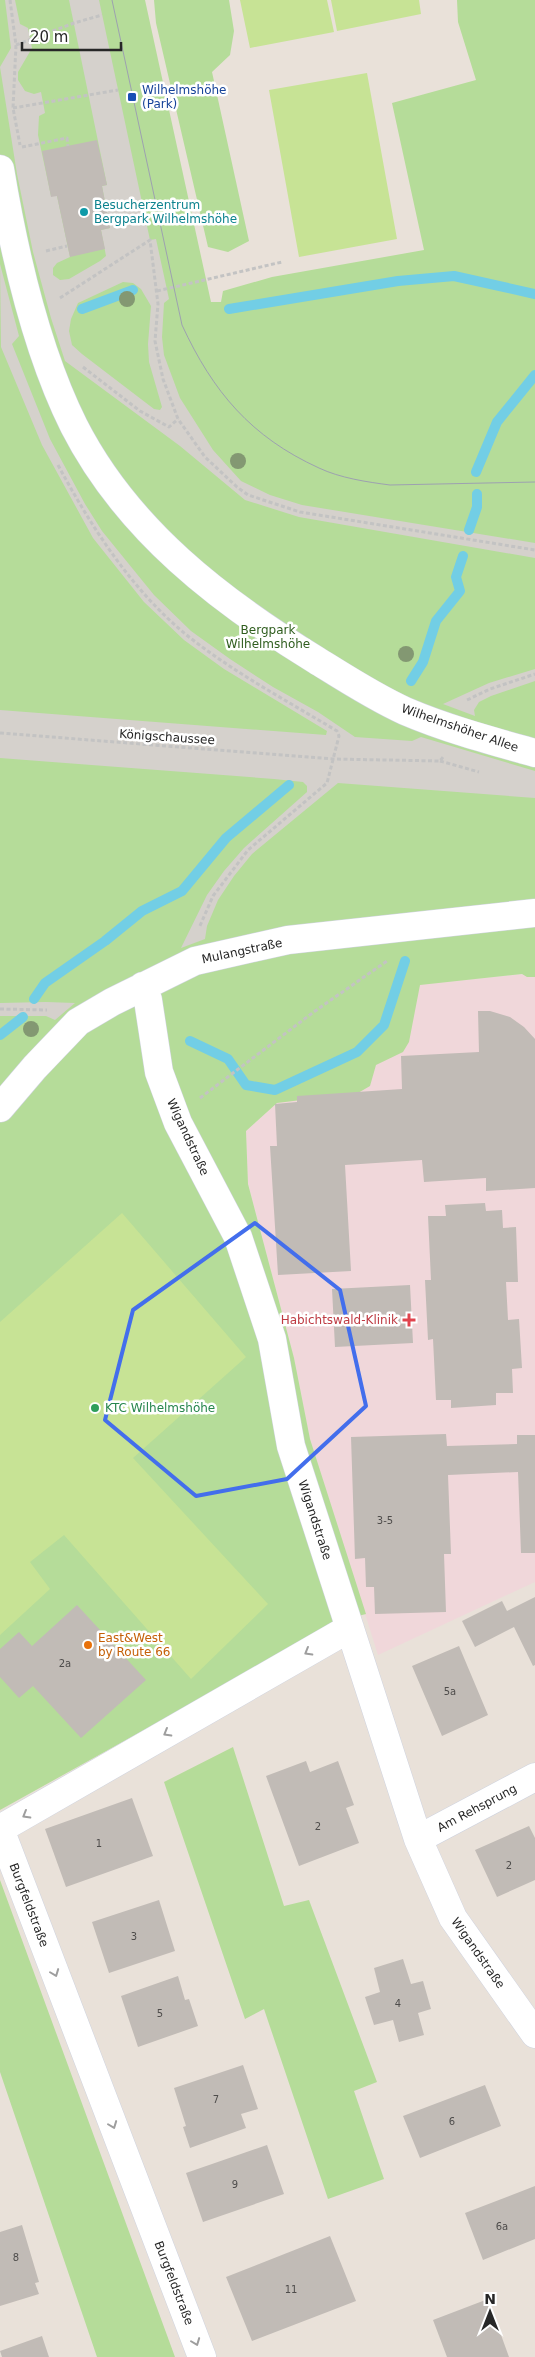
<svg xmlns="http://www.w3.org/2000/svg" width="535" height="2357" font-family="'DejaVu Sans',sans-serif">
<rect width="100%" height="100%" fill="#e9e1d9"/>
<path fill="#f0d7da" d="M535 973V1582L378 1655 310 1439 294 1358 248 1183 246 1131 407 986Z"/>
<path fill="#b5dc99" d="M0 0H145L211 302H221L223 291 272 277 424 250 392 103 476 80 458 22 457 0H535V977H527L522 974 420 985 409 1042 403 1052 376 1065 370 1086 358 1093 277 1103 246 1131 248 1184 294 1358 310 1439 366 1614 342 1620 0 1810Z
M154 0H229L234 31 230 55 212 72 249 241 228 252 208 247 156 23Z
M233 1747 284 1906 309 1900 377 2082 354 2091 384 2179 328 2199 264 2009 245 2019 164 1782Z
M0 1880 175 2357H97L0 2072Z"/>
<path fill="#c7e395" d="M240 0H327L334 32 250 48Z
M331 0H419L421 14 337 31Z
M367 73 397 239 299 257 269 90Z
M122 1213 246 1357 133 1458 268 1604 191 1679 64 1535 30 1562 50 1589 0 1635V1322Z"/>
<path fill="#d5d1cc" fill-rule="evenodd" d="M5 0H15L20 24 28 28 32 48 18 72V80L25 91 34 94 41 92 45 113 39 116 38 135 51 196H57L70 257 57 263 53 268V275L60 280 69 279 100 261 106 256 101 230 110 228 102 186 107 185 69 0H99L150 240 156 239 169 299 164 303 162 337 164 355 180 398 213 450 241 481 270 495 302 505 535 543V558L299 517 245 500 180 446 65 361 51 318 33 252 17 174 0 67 11 48ZM123 282 133 283 141 289 151 306 148 344 149 362 162 407 160 410 154 409 82 354 72 345 69 331 71 319 78 303Z
M0 264 19 336 12 344 50 439 85 504 102 531 154 595 191 631 230 659 273 687 318 712 355 737 412 741 421 737 535 771V798L338 783 252 854 234 876 218 900 207 926 205 939 181 948 207 895 224 871 244 848 307 792V786L303 782 274 779 0 758V710L326 735 327 731 224 669 184 640 144 602 93 538 42 445 1 347Z
M535 669V681L491 696 479 702 474 710 475 716 443 704 489 683Z
M46 1002 75 1003 55 1020 46 1016H0V1003Z"/>
<g fill="none" stroke-linecap="round" stroke-linejoin="round">
<path stroke="#72cee5" stroke-width="10" d="M82 309 133 290
M229 309 398 281 454 276 535 294
M476 472 497 422 535 375
M469 530 477 507V494
M411 681 423 662 436 621 460 591 456 577 463 556
M34 999 45 983 105 941 142 911 182 891 226 838 289 785
M0 1035 23 1017
M190 1041 228 1059 246 1085 275 1090 357 1052 384 1025 405 961"/>
</g>
<path fill="#c1bbb6" d="M97 140 107 185 102 186 110 228 101 230 105 249 70 257 57 196 51 197 42 151Z
M478 1011H490L510 1017 524 1027 535 1039V1188L486 1191V1178L424 1182 422 1160 345 1165 351 1271 278 1275 270 1146H277L275 1104 297 1102V1096L402 1089 401 1056 479 1052Z
M485 1203 486 1211 502 1210 503 1228 516 1227 518 1282H506L508 1320 519 1319 522 1368 512 1369 513 1393H496V1405L451 1408V1400H436L433 1339 428 1340 425 1280H431L428 1216H446L445 1205Z
M410 1285 413 1343 335 1347 332 1289Z
M446 1434 447 1446 517 1444V1435H535V1553H521L518 1472 448 1475 451 1554H444L446 1612 375 1614 374 1587H366L365 1558 355 1559 351 1437Z
M535 1597V1665L533 1666 514 1627 475 1647 462 1621 502 1601 507 1611Z
M77 1605 146 1680 81 1738 33 1686 19 1698 0 1677V1649L19 1632 32 1646Z
M459 1646 488 1715 442 1736 412 1666Z
M306 1761 310 1772 338 1761 354 1805 346 1808 359 1843 299 1866 266 1776Z
M132 1798 153 1856 66 1887 45 1829Z
M529 1826 535 1838V1880L497 1897 475 1850Z
M159 1900 175 1951 109 1973 92 1922Z
M403 1959 411 1984 423 1981 431 2009 418 2013 424 2035 399 2042 393 2020 374 2025 365 1997 380 1992 374 1968Z
M178 1976 185 2000 189 1999 198 2026 138 2047 121 1996Z
M243 2065 258 2109 241 2114 246 2128 190 2148 183 2127 186 2126 174 2088Z
M485 2085 501 2126 420 2158 403 2116Z
M267 2145 284 2194 203 2222 186 2173Z
M535 2186V2239L483 2260 465 2213Z
M22 2225 39 2282 35 2283 39 2294 0 2306V2232Z
M330 2236 356 2301 252 2341 226 2277Z
M488 2299 509 2357H447L433 2320Z
M42 2336 49 2357H2L0 2351Z"/>
<g fill="none" stroke-linecap="round" stroke-linejoin="round">
<g stroke="#cfd3df" stroke-width="29">
<path id="street" d="M143 986 148 1000 159 1072 178 1123 238 1237 272 1339 291 1446 418 1839 453 1918 535 2034
M0 1108 35 1067 78 1022 112 1002 195 961 288 940 535 913
M418 1839 535 1777
M202 2357 0 1829 350 1628"/>
</g>
<g stroke="#cfd3df" stroke-width="29">
<path id="secondary" d="M0 169C14 253 36 350 74 426 127 530 220 601 316 660 345 678 374 697 405 711 447 729 492 741 535 753"/>
</g>
<path stroke="#c3c3c3" stroke-width="3" stroke-dasharray="4 2.5" stroke-linecap="butt" d="M10 0 16 45 13 108 20 145
M16 45 74 23 102 15
M13 108 118 90
M22 147 67 138 68 146
M46 251 67 246
M157 291 282 262
M60 298 150 240 158 304 155 341 163 379 178 419 205 457 237 487 248 495 300 512 535 550
M83 367 140 411 169 427 178 419
M58 465C92 528 132 591 189 637 235 673 287 701 337 731L339 736 327 783 248 850 213 896 199 928
M467 700 490 689 535 674
M0 733 333 759 440 761 443 757
M440 761 479 772
M0 1009 47 1010
M200 1098 315 1011 387 961"/>
<use href="#street" stroke="#fff" stroke-width="28"/>
<use href="#secondary" stroke="#fff" stroke-width="28"/>
<path stroke="#9da1b0" stroke-width="1" d="M112 0 182 325C213 392 251 437 319 468 340 478 367 482 390 485L535 482"/>
</g>
<g fill="#839872">
<circle cx="127" cy="299" r="8"/>
<circle cx="238" cy="461" r="8"/>
<circle cx="406" cy="654" r="8"/>
<circle cx="31" cy="1029" r="8"/>
</g>
<defs><path id="oneway-chevron" d="M-2-3.5L2.5 0L-2 3.5" fill="none" stroke-width="1.6" stroke-linecap="round" stroke-linejoin="round" transform="scale(1.25)"/></defs>
<g stroke="#9e9e9e">
<use href="#oneway-chevron" transform="translate(308 1652) rotate(150)"/>
<use href="#oneway-chevron" transform="translate(167 1733) rotate(150)"/>
<use href="#oneway-chevron" transform="translate(26 1815) rotate(150)"/>
<use href="#oneway-chevron" transform="translate(55 1973) rotate(69)"/>
<use href="#oneway-chevron" transform="translate(113 2125) rotate(69)"/>
<use href="#oneway-chevron" transform="translate(196 2342) rotate(69)"/>
</g>
<path fill="none" stroke="#436eec" stroke-width="4" stroke-linejoin="round" d="M255 1223 340 1290 366 1406 287 1479 196 1496 105 1420 133 1310Z"/>
<rect fill="#1a4fb4" stroke="#fff" stroke-width="2" x="127" y="92" width="10" height="10" rx="2.5"/>
<circle fill="#0f9aa8" stroke="#fff" stroke-width="2" cx="84" cy="212" r="5"/>
<path fill="#e0444e" stroke="#fff" stroke-width="2" d="M406.5 1312.5h5v5h5v5h-5v5h-5v-5h-5v-5h5z"/>
<circle fill="#2e9e5b" stroke="#fff" stroke-width="2" cx="95" cy="1408" r="5"/>
<circle fill="#e8710a" stroke="#fff" stroke-width="2" cx="88" cy="1645" r="5"/>
<g text-anchor="middle" dominant-baseline="central" stroke-width="5" stroke-linejoin="round" paint-order="stroke">
<g font-size="10" fill="#4e4c4b">
<text x="385" y="1520">3-5</text>
<text x="65" y="1663">2a</text>
<text x="450" y="1691">5a</text>
<text x="318" y="1826">2</text>
<text x="99" y="1843">1</text>
<text x="509" y="1865">2</text>
<text x="134" y="1936">3</text>
<text x="398" y="2003">4</text>
<text x="160" y="2013">5</text>
<text x="216" y="2099">7</text>
<text x="452" y="2121">6</text>
<text x="235" y="2184">9</text>
<text x="502" y="2226">6a</text>
<text x="16" y="2257">8</text>
<text x="291" y="2289">11</text>
</g>
<g font-size="12" fill="#164399" stroke="#fff" text-anchor="start">
<text x="142" y="90">Wilhelmshöhe<tspan x="142" dy="14">(Park)</tspan></text>
</g>
<g font-size="12" fill="#0d838f" stroke="#fff" text-anchor="start">
<text x="94" y="205">Besucherzentrum<tspan x="94" dy="14">Bergpark Wilhelmshöhe</tspan></text>
</g>
<g font-size="12" fill="#2f5d1e" stroke="#fff">
<text x="268" y="630">Bergpark<tspan x="268" dy="14">Wilhelmshöhe</tspan></text>
</g>
<g font-size="12" fill="#272727" stroke="#fff">
<text transform="translate(460 728) rotate(19)">Wilhelmshöher Allee</text>
<text transform="translate(167 737) rotate(4)">Königschaussee</text>
<text transform="translate(242 951) rotate(-12)">Mulangstraße</text>
<text transform="translate(188 1137) rotate(65)">Wigandstraße</text>
<text transform="translate(315 1520) rotate(72)">Wigandstraße</text>
<text transform="translate(477 1808) rotate(-28)">Am Rehsprung</text>
<text transform="translate(29 1905) rotate(69)">Burgfeldstraße</text>
<text transform="translate(478 1953) rotate(55)">Wigandstraße</text>
<text transform="translate(174 2283) rotate(69)">Burgfeldstraße</text>
</g>
<g font-size="12" fill="#be3a42" stroke="#fff" text-anchor="end">
<text x="398" y="1320">Habichtswald-Klinik</text>
</g>
<g font-size="12" fill="#27864d" stroke="#fff" text-anchor="start">
<text x="105" y="1408">KTC Wilhelmshöhe</text>
</g>
<g font-size="12" fill="#c56008" stroke="#fff" text-anchor="start">
<text x="98" y="1638">East&amp;West<tspan x="98" dy="14">by Route 66</tspan></text>
</g>
</g>
<g transform="translate(490 2312)" stroke="#ffffff" stroke-width="4" paint-order="stroke">
<path d="M0-4L9 19L0 12L-9 19Z" fill="#272727"/>
<text y="-8" font-size="14" font-weight="bold" text-anchor="middle" fill="#272727">N</text>
</g>
<path d="M22 42v8h99v-8" fill="none" stroke="#272727" stroke-width="2.5"/>
<text x="30" y="42" font-size="15" fill="#272727" stroke="#ffffff" stroke-width="4" paint-order="stroke">20 m</text>
</svg>
